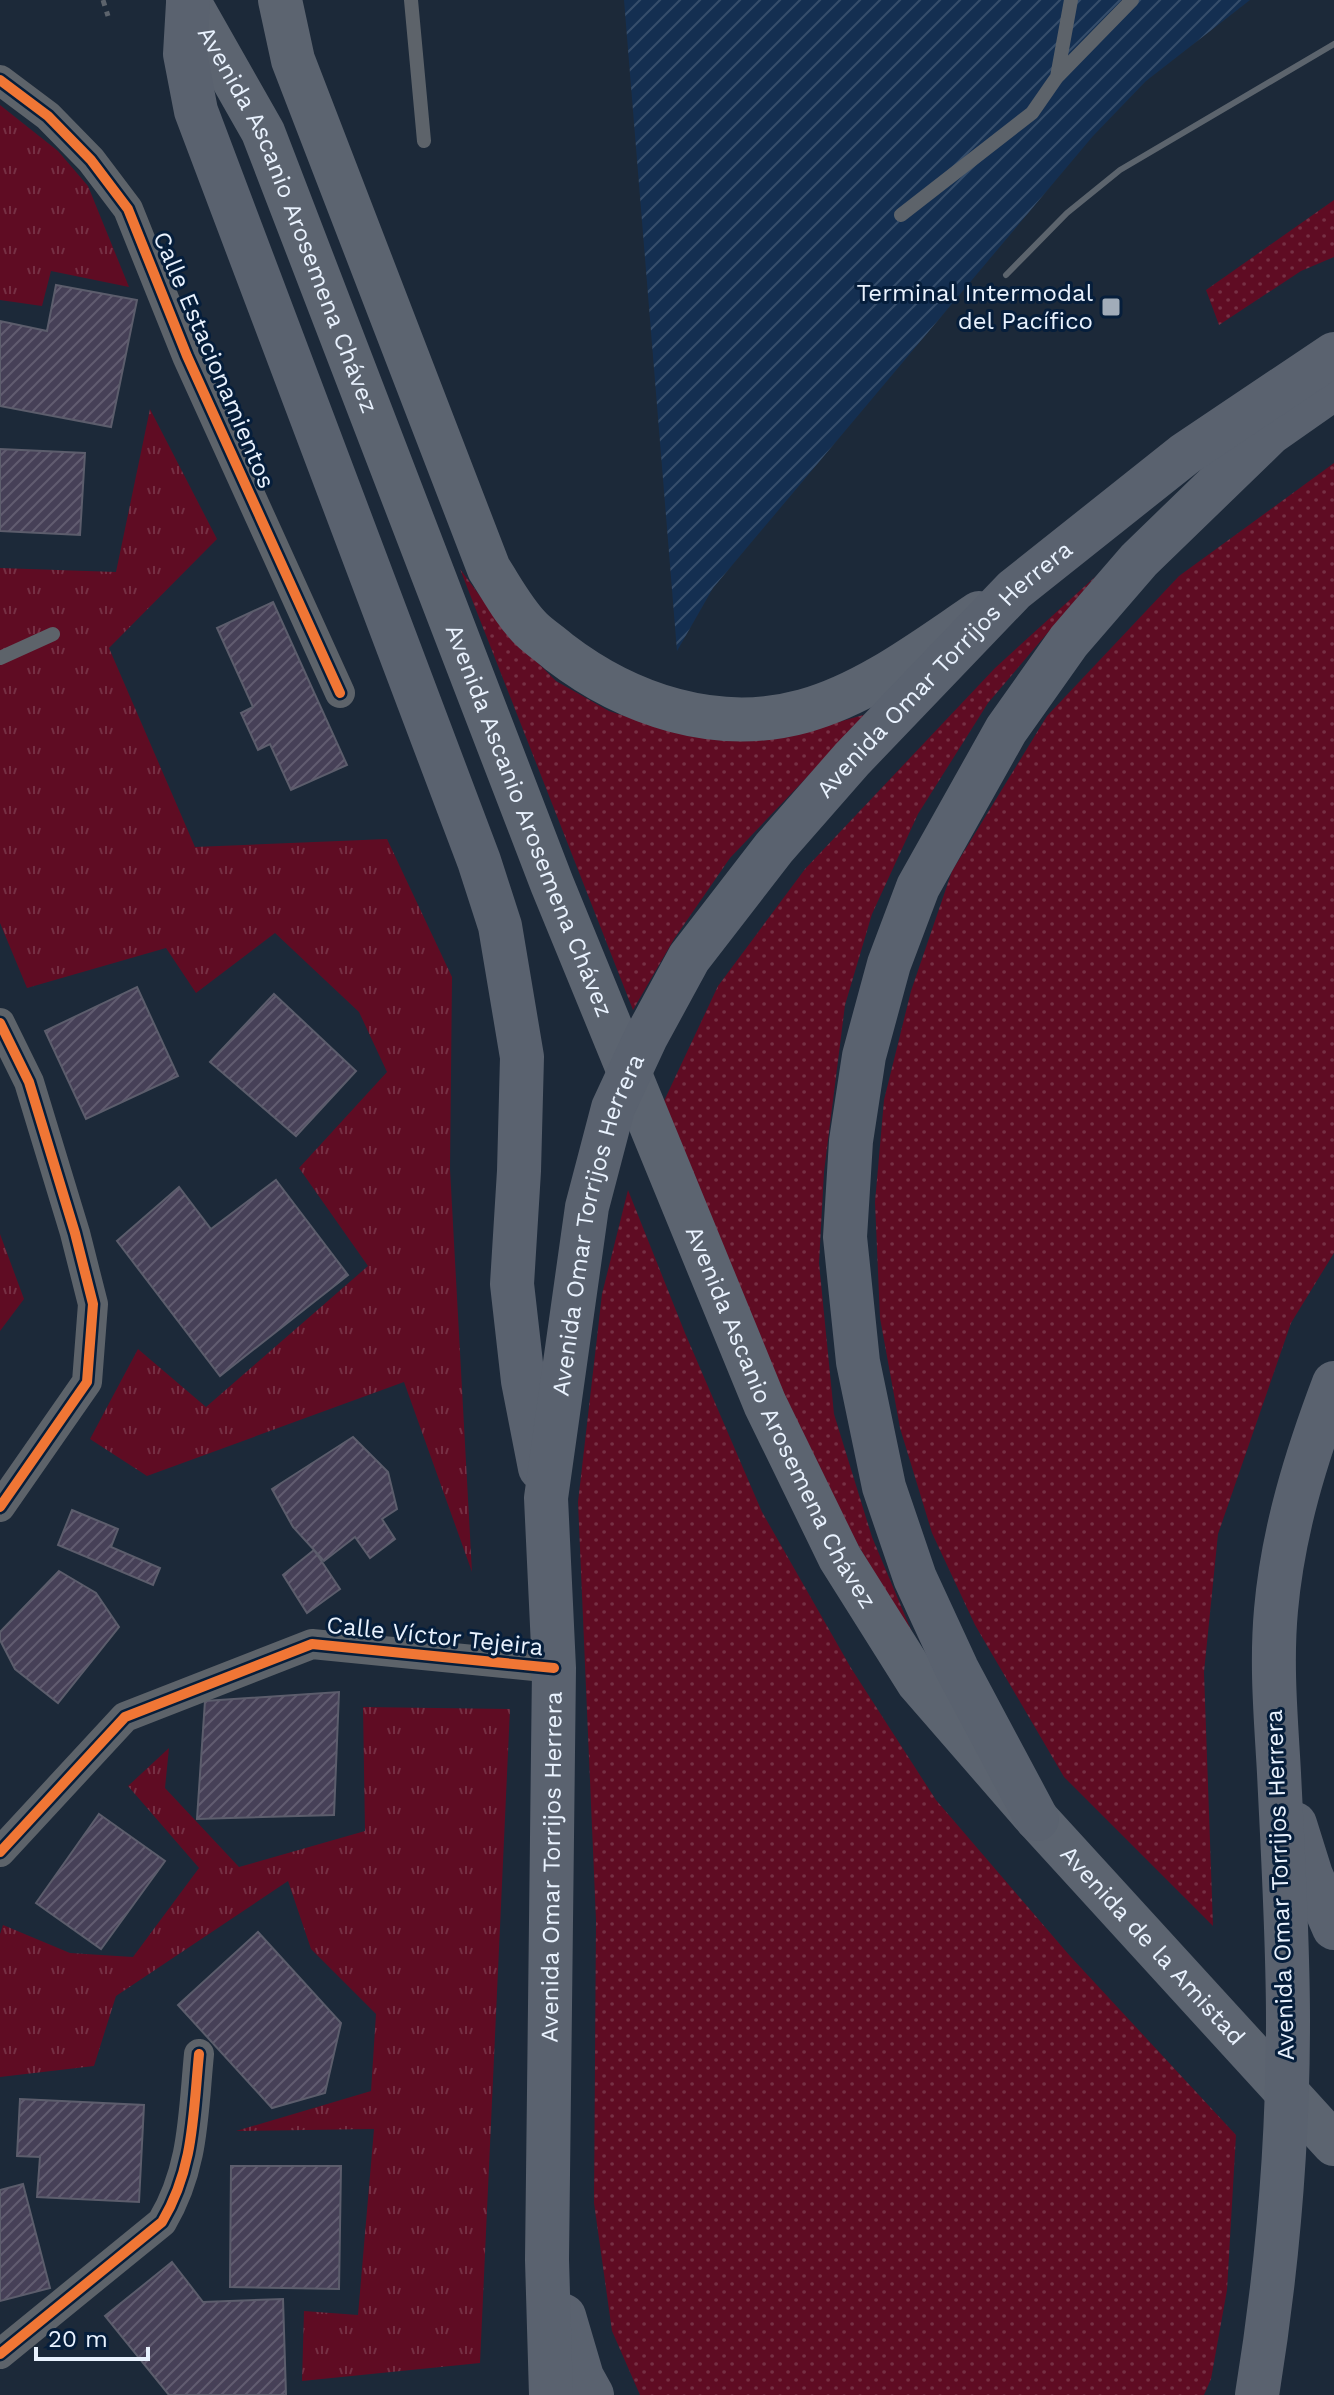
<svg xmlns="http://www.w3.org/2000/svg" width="1334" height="2395" font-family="'Work Sans',sans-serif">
<defs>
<pattern id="industrial-furrows" width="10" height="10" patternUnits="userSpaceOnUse" patternTransform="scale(2)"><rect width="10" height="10" fill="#142f51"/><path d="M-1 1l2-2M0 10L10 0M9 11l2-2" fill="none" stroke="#364e6b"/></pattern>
<pattern id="grass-dots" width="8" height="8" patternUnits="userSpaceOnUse" patternTransform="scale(2)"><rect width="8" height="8" fill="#5f0c23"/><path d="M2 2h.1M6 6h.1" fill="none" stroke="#763044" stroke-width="1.8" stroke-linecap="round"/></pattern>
<pattern id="park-tufts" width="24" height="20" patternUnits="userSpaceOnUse" patternTransform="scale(2)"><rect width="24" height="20" fill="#5f0c23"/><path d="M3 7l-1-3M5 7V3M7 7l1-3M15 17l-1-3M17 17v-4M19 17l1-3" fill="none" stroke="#763044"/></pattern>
<pattern id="building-hatch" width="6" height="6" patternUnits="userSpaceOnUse" patternTransform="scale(2)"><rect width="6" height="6" fill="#464057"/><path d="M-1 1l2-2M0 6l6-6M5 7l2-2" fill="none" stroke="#615c70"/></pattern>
</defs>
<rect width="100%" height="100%" fill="#1c2939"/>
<path fill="url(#industrial-furrows)" d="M624 0H1250L1146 81 1093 136 713 588 677 651Z"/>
<path fill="url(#grass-dots)" d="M1334 200V257L1301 271 1219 325 1206 290Z
M1334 463V1253L1291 1323 1218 1534 1204 1672 1213 1926 1064 1777 975 1625 932 1533 900 1428 880 1318 875 1202 884 1100 911 991 952 871 1047 716 1179 576Z
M460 569 506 631 556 681 609 711 671 731 803 732 867 714 730 858 674 939 633 1010Z
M1096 576 988 703 918 814 872 914 845 1005 824 1172 819 1263 834 1414 872 1537 922 1656 850 1531 779 1394 664 1101 718 986 805 869 995 668Z
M628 1190 685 1333 762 1512 851 1668 936 1800 1070 1956 1236 2135 1227 2290 1211 2379 1204 2395H640L612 2331 594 2203 596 1920 578 1502 602 1294Z"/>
<path fill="url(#park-tufts)" d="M0 105 58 151 88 186 129 287 51 271 42 306 0 300Z
M150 409 217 539 109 648 195 847 387 839 452 977 450 1169 472 1572 404 1382 147 1476 90 1439 138 1349 206 1407 368 1266 299 1168 387 1072 359 1012 275 933 196 993 166 948 27 988 0 923V568L116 572Z
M0 1234 24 1299 0 1331Z
M363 1707 510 1709 480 2363 302 2381 304 2311 358 2315 374 2129 236 2131 371 2091 376 2014 311 1949 288 1881 116 1996 94 2066 0 2077V1934L3 1925 70 1953 133 1957 199 1868 128 1786 169 1748 165 1788 239 1867 365 1831Z"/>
<path fill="url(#building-hatch)" stroke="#5c5d6c" stroke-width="2" d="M56 285 137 300 111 427 0 406V321L47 331Z
M0 449 85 453 80 535 0 531Z
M273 602 347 765 291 790 270 744 258 750 241 713 253 707 217 628Z
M137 987 178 1076 86 1119 45 1031Z
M274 994 356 1071 296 1136 210 1062Z
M276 1180 348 1275 220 1376 117 1241 179 1187 211 1229Z
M353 1437 388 1472 397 1509 382 1519 395 1539 370 1558 355 1537 324 1561 293 1527 272 1489Z
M72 1510 118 1529 111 1547 160 1568 153 1585 58 1545Z
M314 1550 340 1589 307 1613 283 1575Z
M59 1571 96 1593 119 1627 58 1703 15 1669 0 1640V1632Z
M339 1692 334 1815 197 1819 205 1701Z
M99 1814 165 1861 101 1949 36 1903Z
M258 1932 341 2023 325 2093 272 2108 178 2005Z
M20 2099 144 2105 139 2202 37 2197 40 2157 17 2156Z
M231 2166H341L339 2289 230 2287Z
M23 2184 50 2288 0 2301V2190Z
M172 2262 203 2302 283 2299 286 2395H169L105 2316Z"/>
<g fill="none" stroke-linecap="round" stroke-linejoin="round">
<path stroke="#5c636c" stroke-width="5" stroke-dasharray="6 6" stroke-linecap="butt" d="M103 0 108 16"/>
<path stroke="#5d636a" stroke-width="14" d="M411 0 424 141
M1057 77 1132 0
M901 215 1032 113 1057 77 1071 0
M0 658 53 634"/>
<path stroke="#5d636a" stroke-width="30" d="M0 80 48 116 91 160 128 209 187 356 340 693
M0 1023 29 1082 75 1233 93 1304 87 1382 0 1507
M0 1852 125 1717 312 1644 554 1668
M0 2354 162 2222C194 2168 193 2115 199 2054"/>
<g stroke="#5c6470" stroke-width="44">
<path id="s1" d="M188 0 263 132 552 884 765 1404 840 1558 918 1682 1037 1819 1334 2144"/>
<path d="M280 0 293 60 489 569C502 589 514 612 531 629 539 637 550 644 559 652 628 705 717 735 804 711 868 693 924 650 979 613"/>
</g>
<g stroke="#5a626f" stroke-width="44">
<path d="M188 3 185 54 196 111 479 861 500 926 522 1057 519 1171 512 1284 523 1381 540 1468"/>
<path d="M1037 1819 957 1669 915 1578 884 1487 858 1362 845 1237 851 1141 864 1056 889 964 918 887 1006 730 1069 641 1139 560 1270 433 1334 388"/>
<path d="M1295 1824 1311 1875 1334 1928"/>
<path d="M564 2316 582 2377 592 2395"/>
<path id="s2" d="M551 2395 547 2260 554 1668 546 1498 587 1207 613 1108 646 1037 689 958 774 848 852 759 1014 590 1185 454 1334 354"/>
<path d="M1257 2395C1277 2272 1288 2146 1288 2021 1288 1939 1283 1856 1279 1773 1276 1719 1271 1665 1276 1610 1283 1531 1306 1457 1334 1383"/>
</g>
<path stroke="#5c646d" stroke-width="6" d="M1006 275 1067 213 1120 170 1334 44"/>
<g stroke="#061e3b" stroke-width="15">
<path id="cycleway" d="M0 80 48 116 91 160 128 209 187 356 340 693
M0 1023 29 1082 75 1233 93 1304 87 1382 0 1507
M0 1852 125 1717 312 1644 554 1668
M0 2354 162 2222C194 2168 193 2115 199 2054"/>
</g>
<use href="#cycleway" stroke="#f07635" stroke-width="10"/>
</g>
<rect fill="#a1acb9" stroke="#061e3b" stroke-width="3" x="1101" y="297" width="20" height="20" rx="4"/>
<g text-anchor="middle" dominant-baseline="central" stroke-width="6" stroke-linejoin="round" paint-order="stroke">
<g font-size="24" fill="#e9f2fe" stroke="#061e3b">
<text stroke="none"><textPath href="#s1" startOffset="242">Avenida Ascanio Arosemena Chávez</textPath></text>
<text transform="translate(214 360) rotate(67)">Calle Estacionamientos</text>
<text stroke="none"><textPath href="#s2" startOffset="1848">Avenida Omar Torrijos Herrera</textPath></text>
<text stroke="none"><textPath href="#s1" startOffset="890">Avenida Ascanio Arosemena Chávez</textPath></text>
<text stroke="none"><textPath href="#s2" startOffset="1176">Avenida Omar Torrijos Herrera</textPath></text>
<text stroke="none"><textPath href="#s1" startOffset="1538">Avenida Ascanio Arosemena Chávez</textPath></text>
<text transform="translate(435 1636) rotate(6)">Calle Víctor Tejeira</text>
<text stroke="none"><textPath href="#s2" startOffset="528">Avenida Omar Torrijos Herrera</textPath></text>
<text transform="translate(1280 1885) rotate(-92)">Avenida Omar Torrijos Herrera</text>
<text stroke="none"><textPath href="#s1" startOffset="2190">Avenida de la Amistad</textPath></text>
</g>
<g font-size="24" fill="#e9f2fe" stroke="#061e3b" text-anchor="end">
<text x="1093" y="293">Terminal Intermodal<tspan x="1093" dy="28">del Pacífico</tspan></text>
</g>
</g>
<path d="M36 2347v12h112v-12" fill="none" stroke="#e9f2fe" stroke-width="4"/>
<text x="48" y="2347" font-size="24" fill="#e9f2fe" stroke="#061e3b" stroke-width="6" paint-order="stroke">20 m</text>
</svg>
